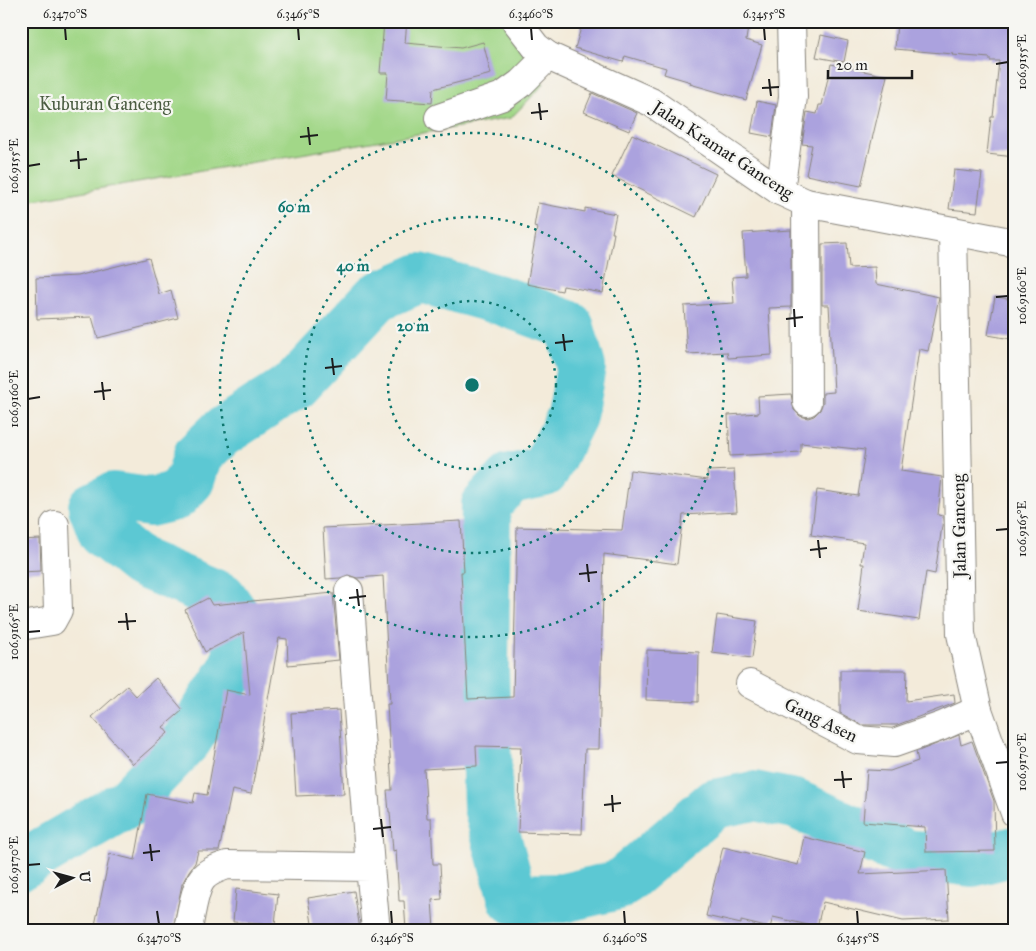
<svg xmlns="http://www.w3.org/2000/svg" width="1036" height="951" font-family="'IM FELL Great Primer',serif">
<rect width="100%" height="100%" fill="#f6f6f2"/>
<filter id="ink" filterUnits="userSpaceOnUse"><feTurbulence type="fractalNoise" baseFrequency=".02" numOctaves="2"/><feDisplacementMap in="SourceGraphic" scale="10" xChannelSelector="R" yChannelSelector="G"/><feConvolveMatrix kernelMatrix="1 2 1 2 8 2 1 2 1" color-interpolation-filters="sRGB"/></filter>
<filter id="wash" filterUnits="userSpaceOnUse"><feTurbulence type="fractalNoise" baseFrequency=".0096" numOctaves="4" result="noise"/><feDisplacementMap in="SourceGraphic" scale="20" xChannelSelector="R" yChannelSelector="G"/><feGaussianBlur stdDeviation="1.12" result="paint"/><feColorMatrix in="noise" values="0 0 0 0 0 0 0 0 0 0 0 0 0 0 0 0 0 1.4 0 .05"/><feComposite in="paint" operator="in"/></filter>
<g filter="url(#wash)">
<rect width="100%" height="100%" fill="#f3ebda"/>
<path fill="#a2d788" stroke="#5f7a52" d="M21 21H503L544 84 511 118 21 202Z"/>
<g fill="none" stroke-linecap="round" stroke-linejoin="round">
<path stroke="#5cc8d3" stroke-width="50" d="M21 865 127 803 187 740 232 671 240 647 238 620 222 597 139 562 103 533 93 507 113 497 150 502 175 496 190 480 198 455 221 433 296 384 377 297 420 278 503 301 569 325 581 367 572 416 544 472 510 479 486 505 484 667 488 807 513 899 563 898 619 885 714 804 754 796 795 804 907 854 972 862 1015 851"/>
</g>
<g id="blocks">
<path fill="#aba2de" d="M384 21H407L405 43 461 48 483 42 491 74 433 89 432 103 386 100 388 73H380Z
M583 21H749L746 40 762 45 746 100 690 84 691 82 664 74 666 68 625 56 623 62 575 48Z
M897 21 1015 22V157L987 154 991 117H993L999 61H990V58L952 55 953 54 895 49Z
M821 35 848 41 844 62 816 57Z
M831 64 887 76 861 186 806 175 812 145 802 144 807 112 817 114 819 105H822Z
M592 93 637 113 629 131 584 112Z
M757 101 776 105 772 137 751 133Z
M632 134 716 174 696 217 612 176Z
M954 170 982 173 977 212 949 209Z
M538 203 585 212V208L616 214 612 233H614L603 293 563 286 562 291 527 284 537 228 534 227Z
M791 230V307L769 308 772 355 728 358 727 352 687 354 684 306 734 303 732 277 746 276 743 233Z
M847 243 849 268 875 267 876 284 939 297 928 351 919 349 901 471 942 477 938 515 943 516V519L935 574 926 572 919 620 858 611 864 564H861L864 543 811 535 817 490 858 496 865 450 801 443V452L730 456 728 415 759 413 758 396 791 394 794 410 800 416 808 418 814 416 820 410 823 402V393L834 392 829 305H822V244Z
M149 258 159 294 171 290 178 318 98 338 92 317 37 319 36 278 77 276Z
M995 297 1015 300V317L1011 339 988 335Z
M630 470 708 480 707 471 734 470 737 512 683 515 677 564 604 554 599 749H585L582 834 518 832 521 747 476 746 477 766 424 769 427 818H431L433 864H440L442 899 432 900 434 930H406L404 901H399L396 850 393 851 390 812H389L387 790H392L387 704H390L383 576 357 578 348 575 340 578 326 579 323 528 461 521 464 572H461L468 699 513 697 517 527 622 530Z
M40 539 41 571 21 572V540Z
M333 593 339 660 288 665 287 639 279 638 251 794 232 790 219 851H198L195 863 189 871 182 884 173 930H115L95 925 110 854 135 860 147 794 193 803 195 793 207 795 226 690 250 695 244 632 205 652 185 610 208 598 212 605Z
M717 615 757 621 752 658 712 653Z
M647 650 699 652 698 702 646 700Z
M840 670H907L906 701 954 694 955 703 897 725H862L840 713Z
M156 678 183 710 163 727 168 733 133 764 92 717 127 686 136 696Z
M339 710 344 794 296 796 291 713Z
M959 735 961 745 972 741 994 801 995 851 926 852 925 827 863 822 867 770 890 771 918 761 916 752Z
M804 837 865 852 860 874 946 870 949 919 903 921 823 902 817 927 773 917 770 928 741 921V924L706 916 723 847 798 865Z
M236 889 278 894 275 925 233 922Z
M354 891 360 930H313L308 898Z"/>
</g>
</g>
<g filter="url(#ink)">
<use href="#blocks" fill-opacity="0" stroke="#88847b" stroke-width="1"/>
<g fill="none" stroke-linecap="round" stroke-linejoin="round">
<g stroke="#88847b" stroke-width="30">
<path id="minor" d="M439 118 503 96 521 83 548 56
M780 191 793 97 791 21
M806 203 807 402
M953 231 1015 243
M349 591 370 867 376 930
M21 626 52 621 58 610 55 525
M750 684 858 740 894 743 942 726 978 710
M188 930C190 918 195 888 202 879 208 871 219 868 227 865L370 867"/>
</g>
<g stroke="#88847b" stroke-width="30">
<path id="tertiary" d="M516 21 536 47 548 56 651 102 780 191 806 203 953 231 961 634 978 710 1015 813"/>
</g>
<use href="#minor" stroke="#fff" stroke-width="28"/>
<use href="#tertiary" stroke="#fff" stroke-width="28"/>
</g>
</g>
<path fill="none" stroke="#1c1c1c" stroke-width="2" d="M65 28 66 40M298 28 299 40M531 28 532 40M764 28 765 40M996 64 1008 62M769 79 771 96M762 88 779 87M539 103 541 120M531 113 548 111M308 127 310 145M300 137 318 135M78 151 79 169M70 161 87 159M28 166 40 164M996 297 1008 296M794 309 795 327M786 319 803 317M563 334 565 351M555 343 573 341M332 358 334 375M325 368 342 366M102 382 104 400M94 392 111 390M28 399 40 397M996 530 1008 529M818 540 820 558M810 550 827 548M587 564 589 582M579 574 597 572M357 589 359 606M349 598 366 596M126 613 128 630M118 622 136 621M28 632 40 631M996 763 1008 762M842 771 844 788M834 780 852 779M612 795 613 812M604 805 621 803M381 819 383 837M373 829 391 827M150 844 152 861M143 853 160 851M28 865 40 864M157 911 159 924M391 911 392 924M624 911 625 924M857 911 858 924"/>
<g fill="none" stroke="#0f766e" stroke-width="2.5" stroke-dasharray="2.5 5">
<circle cx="472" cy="385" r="84"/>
<circle cx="472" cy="385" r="168"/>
<circle cx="472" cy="385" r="252"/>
</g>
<g text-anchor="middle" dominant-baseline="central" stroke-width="4.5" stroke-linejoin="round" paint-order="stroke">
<g font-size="18" fill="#4b5d42" stroke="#f6f6f2">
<text x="105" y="104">Kuburan Ganceng</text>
</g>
<g font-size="18" fill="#1c1c1c" stroke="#f6f6f2">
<text transform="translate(723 150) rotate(33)">Jalan Kramat Ganceng</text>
<text transform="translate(959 526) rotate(-91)">Jalan Ganceng</text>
<text transform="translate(821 720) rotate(26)">Gang Asen</text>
</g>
</g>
<circle cx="472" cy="385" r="8" fill="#0f766e" stroke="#f6f6f2" stroke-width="2.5"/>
<g font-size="15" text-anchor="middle" font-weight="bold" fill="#0f766e" stroke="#f6f6f2" stroke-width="4.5" stroke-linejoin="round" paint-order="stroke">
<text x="294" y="212">60 m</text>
<text x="353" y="271">40 m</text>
<text x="413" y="331">20 m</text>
</g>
<rect width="1036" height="951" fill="none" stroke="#f6f6f2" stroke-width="55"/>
<g transform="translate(72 878) rotate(84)" stroke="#f6f6f2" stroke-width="4" paint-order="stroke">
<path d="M0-4L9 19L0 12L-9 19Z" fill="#1c1c1c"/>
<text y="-8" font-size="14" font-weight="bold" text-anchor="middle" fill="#1c1c1c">U</text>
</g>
<path d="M828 70v8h84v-8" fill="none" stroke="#1c1c1c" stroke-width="2.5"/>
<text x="836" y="70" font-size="15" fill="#1c1c1c" stroke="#f6f6f2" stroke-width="4" paint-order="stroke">20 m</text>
<rect x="28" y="28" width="980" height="896" fill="none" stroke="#1c1c1c" stroke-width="2"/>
<g font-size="12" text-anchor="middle" fill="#1c1c1c">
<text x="65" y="18">6.3470°S</text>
<text x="298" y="18">6.3465°S</text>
<text x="531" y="18">6.3460°S</text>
<text x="764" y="18">6.3455°S</text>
<text transform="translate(1022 62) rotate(-90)" y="4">106.9155°E</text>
<text transform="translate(14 166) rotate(-90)" y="4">106.9155°E</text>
<text transform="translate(1022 296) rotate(-90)" y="4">106.9160°E</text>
<text transform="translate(14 399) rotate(-90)" y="4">106.9160°E</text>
<text transform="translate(1022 529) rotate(-90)" y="4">106.9165°E</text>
<text transform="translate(14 632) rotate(-90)" y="4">106.9165°E</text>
<text transform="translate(1022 762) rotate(-90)" y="4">106.9170°E</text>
<text transform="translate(14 865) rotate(-90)" y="4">106.9170°E</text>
<text x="159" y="942">6.3470°S</text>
<text x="392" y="942">6.3465°S</text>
<text x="625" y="942">6.3460°S</text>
<text x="858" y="942">6.3455°S</text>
</g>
</svg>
